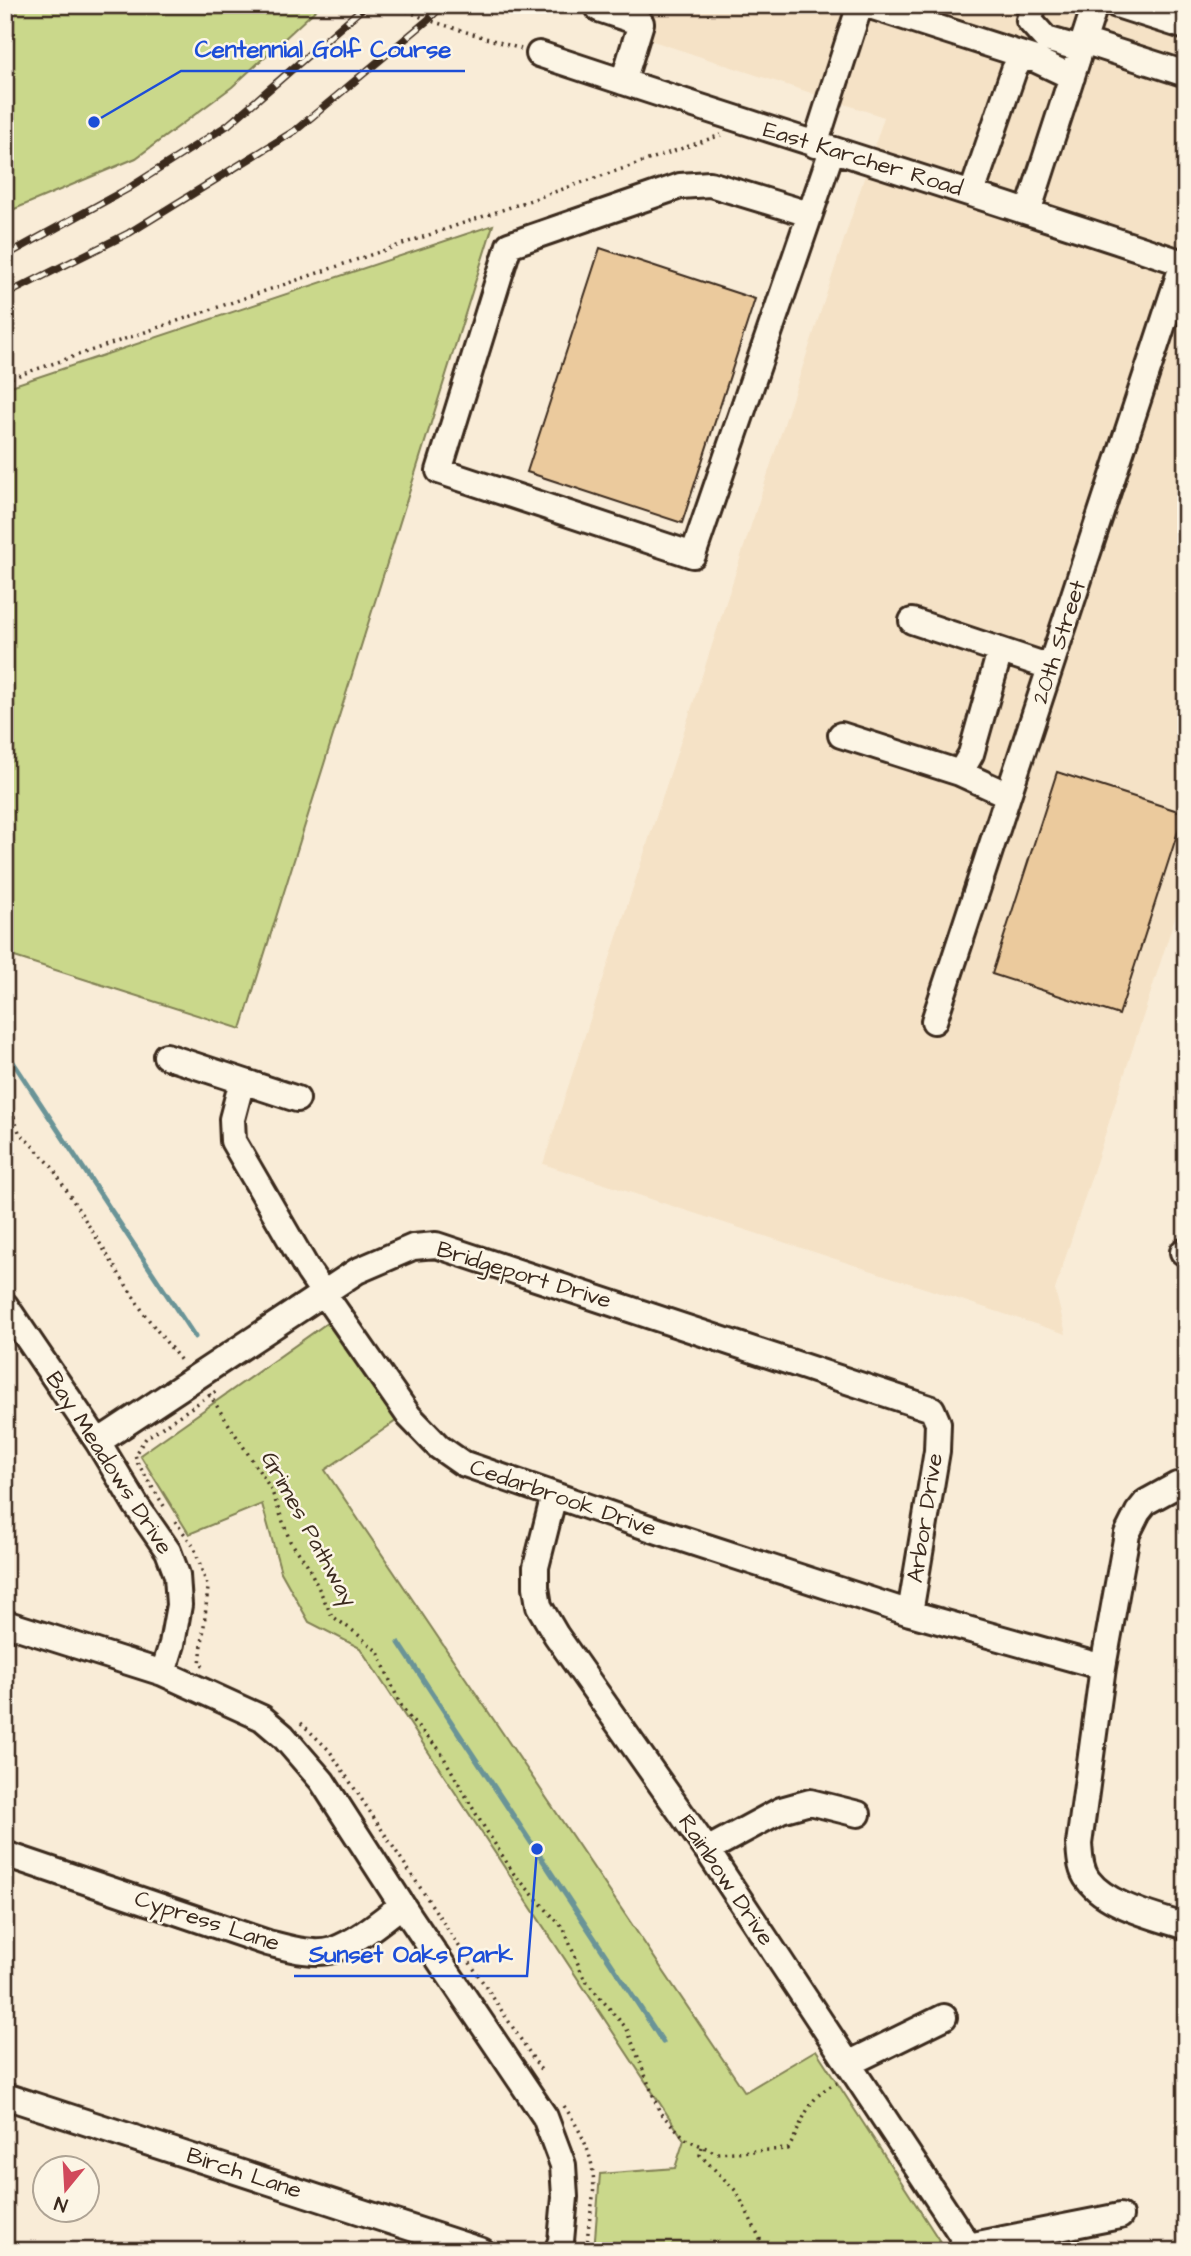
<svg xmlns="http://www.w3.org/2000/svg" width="1191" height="2256" font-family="'Architects Daughter',sans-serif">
<rect width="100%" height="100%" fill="#f9ecd7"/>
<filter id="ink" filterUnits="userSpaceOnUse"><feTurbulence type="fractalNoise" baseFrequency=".0143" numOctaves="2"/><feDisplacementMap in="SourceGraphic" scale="14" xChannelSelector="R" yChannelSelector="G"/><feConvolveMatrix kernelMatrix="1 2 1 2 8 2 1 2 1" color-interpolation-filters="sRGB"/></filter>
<g filter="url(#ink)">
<path fill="#f5e2c6" d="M581 5H1186V883L1055 1290 1066 1334 543 1164 884 117 595 22Z"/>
<path fill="#cad88b" stroke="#828154" stroke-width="2" d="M5 5H321L232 87 136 158 5 213Z
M493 225 241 1029 5 954V388Z
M327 1323 396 1421 325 1470 745 2092 816 2050 946 2251H594L600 2174 675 2168 684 2140 360 1648 309 1622 281 1572 262 1504 189 1534 140 1455Z"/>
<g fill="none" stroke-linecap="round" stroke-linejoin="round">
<path stroke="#6b9497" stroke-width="5" d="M5 1050 195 1337
M399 1643 663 2042"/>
</g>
<path fill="#ebca9d" stroke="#3b2a1e" stroke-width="2" d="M600 248 755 299 682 523 527 472Z
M1057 772 1184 813 1119 1015 992 974Z"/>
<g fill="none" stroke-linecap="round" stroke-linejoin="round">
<g stroke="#3b2a1e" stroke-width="30">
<path id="minor" d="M597 5 599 9 641 23 623 82
M867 5 1032 58
M1034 5 1029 20 1046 39 1081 49
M1117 5 1186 27
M1083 41 1186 74
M539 54C754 126 971 192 1186 264
M815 145 860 5
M972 193 1014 70 1020 60 1032 58 1072 77
M1028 212 1095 5
M809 214 710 184 680 186 509 245 439 471 693 555 832 150
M912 621 1050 667
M841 735 960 773 971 754 1000 651
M960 773 1008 795
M934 1021 1183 263
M166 1056 297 1099
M242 1081 232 1119 233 1141 309 1272 409 1416 439 1447 462 1463 658 1531 910 1613 1103 1667
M1183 1252 1186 1251
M5 1305 98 1442 136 1505 168 1551 177 1575 179 1605 172 1644 163 1673
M98 1442 357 1271 413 1247 436 1245 932 1409 938 1423 937 1451 910 1613
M1186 1487 1177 1485 1146 1502 1138 1512 1127 1534 1103 1667 1079 1844C1080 1856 1080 1870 1088 1880 1107 1906 1157 1917 1186 1927
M554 1495 536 1567V1587L539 1606 556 1635 707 1850 972 2251
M5 1623 163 1673 262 1718 283 1736 322 1781 402 1905 545 2117 563 2165 565 2197 561 2241 557 2251
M707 1850 781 1810 810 1802 858 1814
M5 1854 268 1943C288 1948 313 1956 333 1950 358 1941 381 1921 402 1905
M848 2064 944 2017
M5 2096 482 2251
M968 2246 1120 2216"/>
</g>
<path stroke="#3b2a1e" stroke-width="3.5" stroke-dasharray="2 5" stroke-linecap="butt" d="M394 5 428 20 521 49
M5 380 721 135
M5 1090 19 1132 50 1164 145 1315 182 1362
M209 1394 271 1489 290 1541 307 1564 332 1616 356 1633 378 1652 399 1702 411 1720 439 1749 479 1819 514 1874 564 1929 584 1979 627 2029 660 2113 686 2139 717 2153 788 2149C804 2123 805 2097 837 2083
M164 1506 137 1462 135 1454 146 1438 216 1391
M175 1521 194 1547 208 1588 200 1664 207 1669
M301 1723 329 1750 543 2073
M564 2106C583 2134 597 2161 593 2197 591 2215 586 2232 588 2251
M702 2147 700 2155 737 2192 766 2251"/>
<use href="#minor" stroke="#fcf5e5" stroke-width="24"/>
<g stroke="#3b2a1e" stroke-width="8">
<path id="rail" d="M5 256 129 188 228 125 366 5
M5 295 129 233 296 130 428 20 443 5"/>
</g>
<use href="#rail" stroke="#fcf5e5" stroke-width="5" stroke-dasharray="16" stroke-linecap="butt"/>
</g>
</g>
<g text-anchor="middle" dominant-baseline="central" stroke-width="5" stroke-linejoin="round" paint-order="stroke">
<g font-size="23" fill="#3b2a1e" stroke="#fcf5e5">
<text transform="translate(863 159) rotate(17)">East Karcher Road</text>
<text transform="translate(1059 642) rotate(-72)">20th Street</text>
<text transform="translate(524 1275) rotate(17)">Bridgeport Drive</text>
<text transform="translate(109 1463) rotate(57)">Bay Meadows Drive</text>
<text transform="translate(563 1498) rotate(19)">Cedarbrook Drive</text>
<text transform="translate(925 1518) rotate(-81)">Arbor Drive</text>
<text transform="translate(309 1529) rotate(61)">Grimes Pathway</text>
<text transform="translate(726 1880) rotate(56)">Rainbow Drive</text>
<text transform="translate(207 1921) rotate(18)">Cypress Lane</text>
<text transform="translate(244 2173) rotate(18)">Birch Lane</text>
</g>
</g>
<path fill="none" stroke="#1d4ed8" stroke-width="2.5" d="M94 122L181 71H465M537 1849L527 1976H294"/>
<g fill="#1d4ed8" stroke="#fcf5e5" stroke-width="2.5">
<circle cx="94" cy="122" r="7"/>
<circle cx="537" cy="1849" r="7"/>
</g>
<g font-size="24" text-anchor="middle" font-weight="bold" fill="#1d4ed8" stroke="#fcf5e5" stroke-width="5" stroke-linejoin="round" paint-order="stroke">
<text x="323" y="57">Centennial Golf Course</text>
<text x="411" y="1962">Sunset Oaks Park</text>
</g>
<rect width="1191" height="2256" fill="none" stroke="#fcf5e5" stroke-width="28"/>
<rect x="14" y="14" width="1163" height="2228" fill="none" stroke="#3b2a1e" stroke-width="2.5" filter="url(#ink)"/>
<g transform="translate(66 2189) rotate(198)"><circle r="33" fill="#fcf5e5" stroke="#afa495" stroke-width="2"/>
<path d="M0-5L12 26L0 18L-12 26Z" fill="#d1495b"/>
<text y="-10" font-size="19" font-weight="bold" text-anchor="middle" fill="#3b2a1e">N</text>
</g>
</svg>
